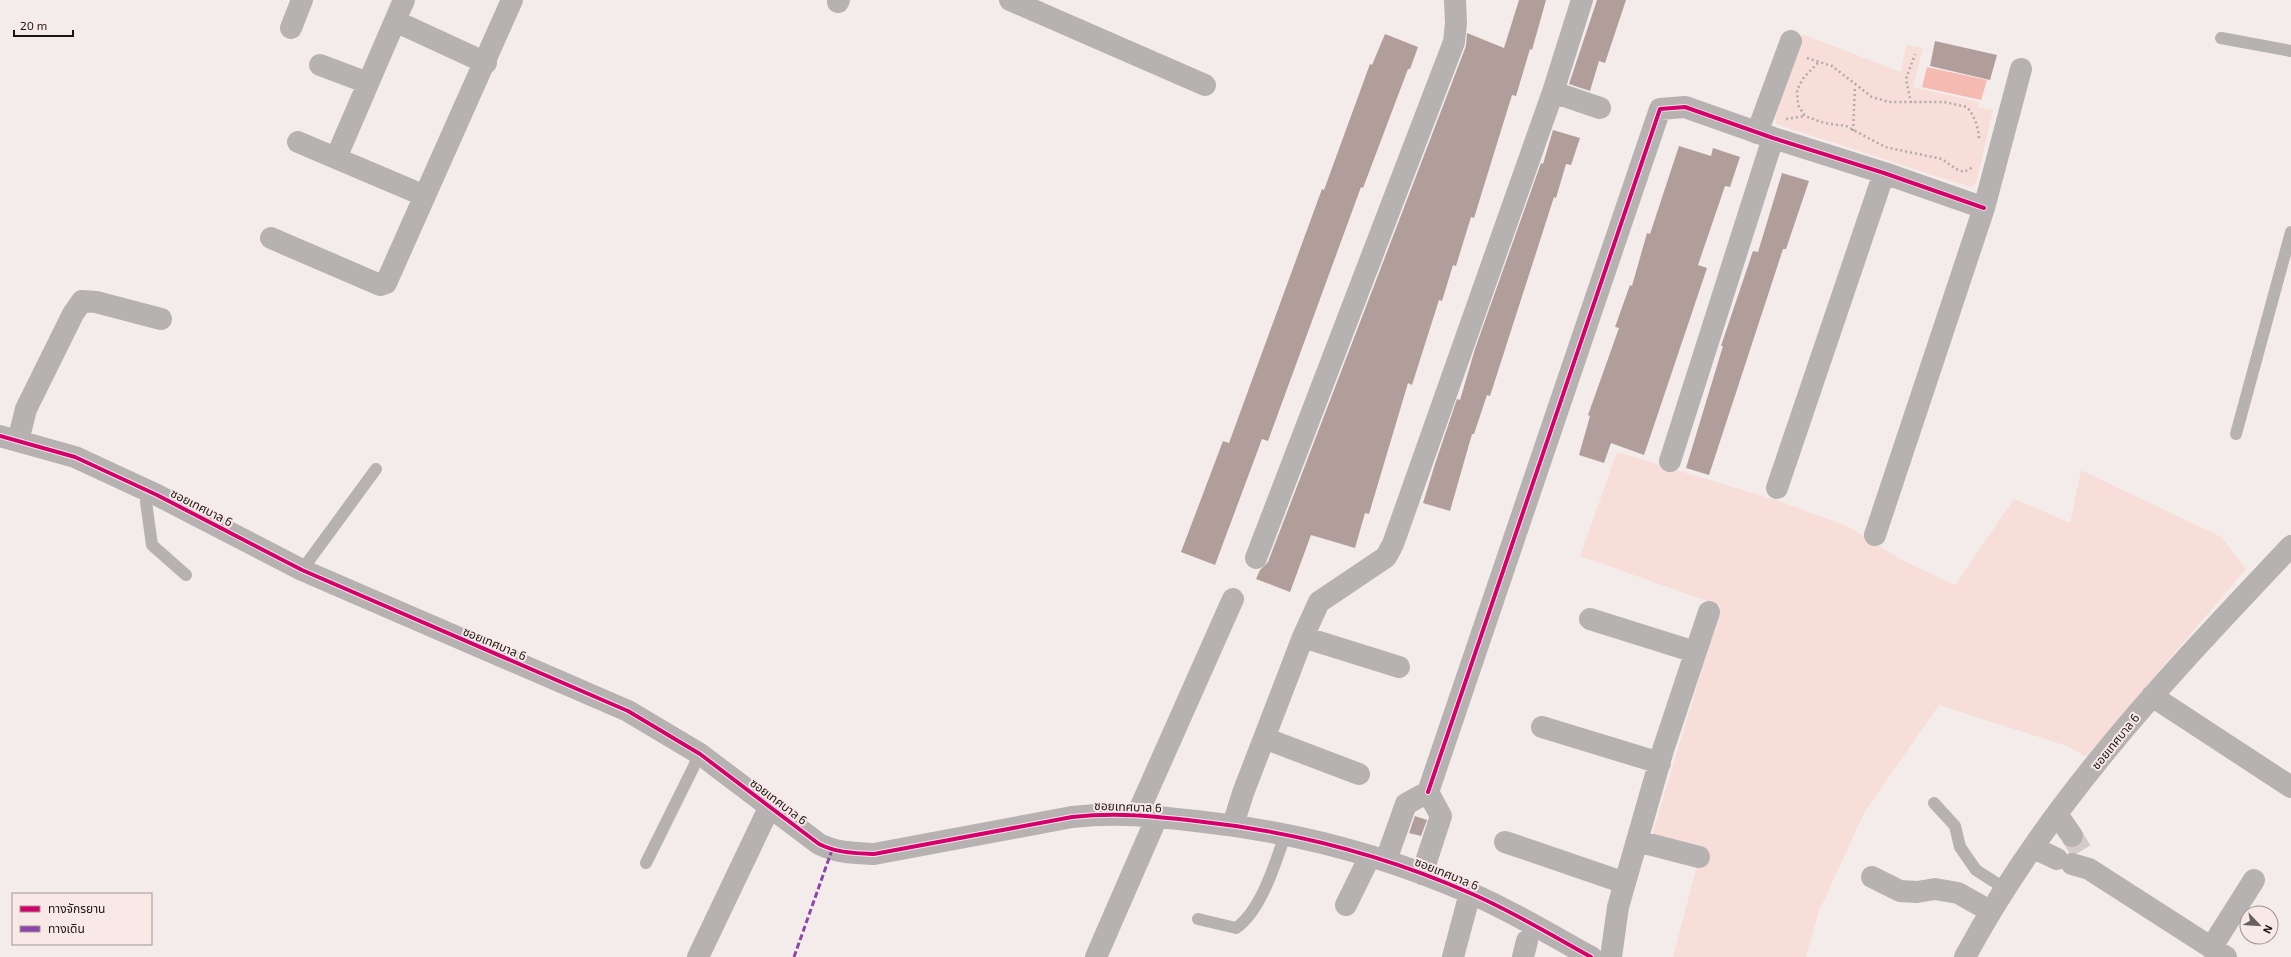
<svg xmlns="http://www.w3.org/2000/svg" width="2291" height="957" font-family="'Exo 2','Noto Sans Thai',sans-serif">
<rect width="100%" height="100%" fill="#f4eceb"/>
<path fill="#f7ded9" d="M1802 34 1901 72 1906 45 1923 48 1913 87 1979 102 1978 107 1993 110 1976 184 1970 187 1776 124 1775 112Z
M1617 452 1779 501 1849 527 1902 560 1955 585 2014 499 2070 523 2081 470 2221 537 2246 569 2086 757 2067 746 1939 705 1864 813 1819 911 1806 957H1673L1702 846 1652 835 1721 606 1580 556Z"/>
<path fill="#f5bab1" d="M1927 67 1987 80 1981 100 1922 87Z"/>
<path fill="#b19d9a" d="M1519 0H1546L1532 50 1530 49 1516 96 1512 95 1474 218 1471 217 1456 266 1453 265 1442 301 1439 300 1412 385 1408 383 1369 514 1365 513 1355 548 1311 535 1290 592 1256 579 1260 570 1268 562 1466 46 1467 33 1504 48Z
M1597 0H1626L1605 63 1599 61 1590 91 1569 84Z
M1385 34 1418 47 1410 69H1408L1363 188 1361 187 1268 441 1262 439 1215 565 1181 552 1223 441 1229 443 1322 189 1324 190 1370 64 1372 65Z
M1935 41 1997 55 1990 80 1930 66Z
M1553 130 1580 138 1571 165 1566 164 1556 198 1554 197 1490 396 1487 395 1474 434H1472L1450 511 1423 503 1435 464 1457 399 1460 400 1475 349 1541 163 1543 164Z
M1679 146 1711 156 1713 148 1740 157 1730 187 1725 186 1698 265 1707 268 1644 455 1611 443 1604 463 1579 455 1590 416 1588 415 1619 328 1615 327 1630 285 1632 286 1647 233 1650 234Z
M1782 173 1809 181 1786 249H1783L1709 475 1686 468 1723 346H1721L1753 251 1758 252Z
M1415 816 1427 820 1421 836 1409 833Z"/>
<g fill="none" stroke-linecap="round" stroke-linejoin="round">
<path stroke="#d3cccb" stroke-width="22" stroke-dasharray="22 11" stroke-linecap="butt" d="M2072 836 2081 851"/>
<path stroke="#b0abab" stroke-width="2.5" stroke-dasharray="2 3" stroke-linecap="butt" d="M1807 58 1832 66 1872 97 1889 102H1944L1967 107C1975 117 1979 128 1979 141
M1818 63 1804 77 1797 90 1798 105 1805 116 1824 123 1846 126 1885 147 1942 159 1956 169 1964 172 1973 167
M1911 103 1906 79 1915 54
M1786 119 1805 116
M1853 131 1855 86"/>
<path stroke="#b6b2b2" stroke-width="12" d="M2221 38 2291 51
M2236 434 2291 232
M150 491 146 502 152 545 186 575
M302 570 376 469
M1934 803 1955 826 1960 847 1976 870 2004 888
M646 863 700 754
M1198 919 1236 928C1261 911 1275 864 1285 835"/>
<path stroke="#b6b2b2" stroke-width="22" d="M1010 0 1205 85
M838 2 839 0
M395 21 486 63
M291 28 302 0
M320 65 368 83
M1553 92 1600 108
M1757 133 1791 41
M298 142 425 196
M336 158 404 0
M271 238 380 285 386 283 512 0
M0 436 75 457 157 495 302 570 628 711 700 754 819 844C837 853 854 853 874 854L1072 817C1117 812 1152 816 1196 821 1290 831 1384 855 1470 893 1512 911 1551 935 1591 957
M18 441 26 409 73 314 82 301 96 302 161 319
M1670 461 1773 138
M1777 488 1884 173
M1875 535 1984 208 2021 69
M1256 558 1454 42 1456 23 1455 0
M1590 619 1695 652
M1303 637 1399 667
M2152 696 2291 787
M1542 727 1660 763
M1264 738 1359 774
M1428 792 1660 109 1685 107 1773 138 1884 173 1984 208
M2057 814 2072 836
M1137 815 1233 599
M1233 825 1243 793 1303 637 1319 602 1386 557 1393 544 1553 92 1582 0
M1637 841 1699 857
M1505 842 1625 883
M2034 848 2057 859
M1386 860 1406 804 1428 792
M2072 864 2089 869 2226 957
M1422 874 1441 816 1428 792
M1872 877 1900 891 1917 892 1935 889 1958 893 1990 911
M1346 905 1370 856
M2211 948 2254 880
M698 957 770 806
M1096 957 1157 817
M1453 957 1470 893
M1523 957 1527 941
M1611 957 1618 907 1663 750 1709 612
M1965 957C2048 802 2171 673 2291 546"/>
<path stroke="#8e44ad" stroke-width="3" stroke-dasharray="6 3" stroke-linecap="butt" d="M794 957 832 850"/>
<g stroke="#f8e9e7" stroke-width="6">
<path id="cycleway" d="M0 436 75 457 157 495 302 570 628 711 700 754 819 844C837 853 854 853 874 854L1072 817C1117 812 1152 816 1196 821 1290 831 1384 855 1470 893 1512 911 1551 935 1591 957
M1428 792 1660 109 1685 107 1773 138 1884 173 1984 208"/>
</g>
<use href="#cycleway" stroke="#d6006c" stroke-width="4"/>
</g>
<g text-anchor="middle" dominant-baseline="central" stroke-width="4" stroke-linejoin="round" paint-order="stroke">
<g font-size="12" fill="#1a1515" stroke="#f8e9e7">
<text transform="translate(202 507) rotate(27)">ซอยเทศบาล 6</text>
<text transform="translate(495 643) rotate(23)">ซอยเทศบาล 6</text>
<text transform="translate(2115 741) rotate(-51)">ซอยเทศบาล 6</text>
<text transform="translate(779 801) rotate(37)">ซอยเทศบาล 6</text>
<text transform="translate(1128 806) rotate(2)">ซอยเทศบาล 6</text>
<text transform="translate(1447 873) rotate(22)">ซอยเทศบาล 6</text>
</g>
</g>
<rect x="12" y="893" width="140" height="52" fill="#f8e9e7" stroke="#9f9493"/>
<rect x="20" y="906" width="20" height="6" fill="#d6006c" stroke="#9f9493"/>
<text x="48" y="913" font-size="12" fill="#1a1515">ทางจักรยาน</text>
<rect x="20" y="926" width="20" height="6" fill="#8e44ad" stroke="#9f9493"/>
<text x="48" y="933" font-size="12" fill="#1a1515">ทางเดิน</text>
<g transform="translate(2259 925) rotate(115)"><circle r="19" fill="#f8e9e7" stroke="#9f9493"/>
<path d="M0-3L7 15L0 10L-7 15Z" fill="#666060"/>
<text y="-6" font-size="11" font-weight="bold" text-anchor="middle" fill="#1a1515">N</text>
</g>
<path d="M14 30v6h59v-6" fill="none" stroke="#1a1515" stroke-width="2"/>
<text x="20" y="30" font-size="12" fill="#1a1515" stroke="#f8e9e7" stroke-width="3" paint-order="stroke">20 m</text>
</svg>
